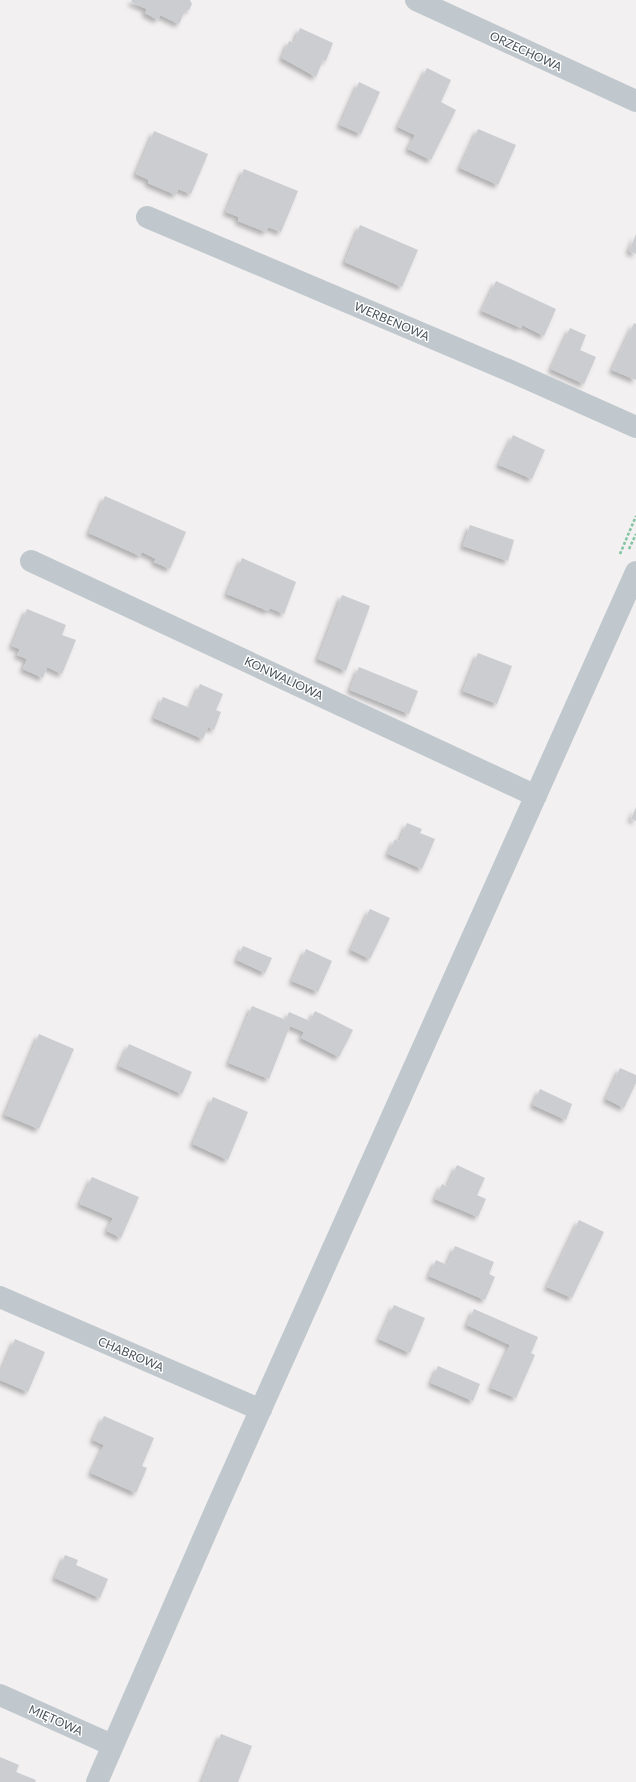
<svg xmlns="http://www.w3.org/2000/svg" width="636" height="1782" font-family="Lato,sans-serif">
<defs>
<filter id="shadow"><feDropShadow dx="-3.5" dy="3.5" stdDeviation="2" flood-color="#0004"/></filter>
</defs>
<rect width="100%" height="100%" fill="#f2f0f1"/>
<path fill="#cbcdd1" filter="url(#shadow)" d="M132 0H190L192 4 189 10 185 11 179 24 160 15 158 20 145 13 147 9 131 2Z
M300 28 333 43 326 61 323 60 316 77 282 58 289 41 294 43Z
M427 68 451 80 441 102 456 110 431 160 408 149 415 135 398 127Z
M359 82 380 92 361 134 340 125Z
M478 129 516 145 498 185 460 168Z
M154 131 208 154 191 194 178 189 176 195 148 183 149 180 136 174Z
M244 169 298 191 281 232 268 227 266 232 238 221 239 217 226 212Z
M360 225 418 250 402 287 345 262Z
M636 234V254L629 251Z
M496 281 556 309 544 336 522 325 521 328 482 311Z
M634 323 636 324V380L612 370Z
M570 328 586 335 580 350 596 357 584 384 551 369Z
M513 435 545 450 532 479 499 465Z
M105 496 186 532 170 569 154 562 156 559 142 552 140 556 89 533Z
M470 525 514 540 508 561 463 546Z
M242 558 296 582 284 614 270 608 268 611 227 594Z
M342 595 370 606 346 671 318 659Z
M27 609 66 625 62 635 76 640 62 674 47 667 43 678 23 669 27 659 17 655 20 649 12 646Z
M478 653 512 666 497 704 463 691Z
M359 667 418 691 409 714 350 690Z
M200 684 223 694 216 710 221 712 214 730 208 727 203 739 154 718 163 697 190 708Z
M636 807V821L631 819Z
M407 823 422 829 420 833 435 839 422 869 388 854 395 839 399 842Z
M370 909 390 918 370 959 351 950Z
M243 946 272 958 265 973 237 960Z
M306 949 332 961 318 992 292 981Z
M252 1006 286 1020 289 1012 310 1021 315 1011 353 1030 339 1057 301 1038 304 1032 290 1026 269 1079 229 1063Z
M39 1034 74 1049 39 1129 5 1115Z
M129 1044 192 1072 182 1094 119 1066Z
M620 1068 636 1075V1083L624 1108 606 1099Z
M540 1089 572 1104 566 1120 533 1105Z
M213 1097 248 1112 228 1160 193 1144Z
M457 1165 485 1178 477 1195 486 1199 478 1217 435 1199 442 1184 447 1187Z
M92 1177 139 1197 121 1238 107 1231 113 1218 80 1204Z
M579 1220 604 1232 572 1298 547 1287Z
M455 1246 494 1262 489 1274 495 1277 485 1300 429 1276 436 1260 447 1265Z
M394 1305 425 1318 410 1353 379 1339Z
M474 1309 538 1337 531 1353 535 1355 516 1398 491 1388 510 1345 467 1325Z
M15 1339 45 1352 28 1392 0 1380V1374Z
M438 1366 480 1384 473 1401 431 1383Z
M104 1416 154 1438 142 1466 147 1468 136 1493 91 1473 104 1445 93 1440Z
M65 1555 78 1560 76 1565 108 1579 100 1598 55 1578Z
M221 1734 252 1746 238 1782H202Z
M0 1757 19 1765 16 1772 36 1780 35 1782H0Z"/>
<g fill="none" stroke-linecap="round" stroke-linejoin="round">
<path stroke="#81c49f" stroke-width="2.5" stroke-dasharray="3 2" stroke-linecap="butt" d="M629 549 636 534
M620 554 636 516"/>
<path stroke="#c0c8cd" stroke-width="22" d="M416 0 636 101
M147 217 508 370 636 427
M31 561 536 796
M0 1297 261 1410
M0 1695 112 1745
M97 1782 217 1507 636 572"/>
</g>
<g text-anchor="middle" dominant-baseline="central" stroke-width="3" stroke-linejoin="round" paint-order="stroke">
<g font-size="12" fill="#4a545b" stroke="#fff">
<text transform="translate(526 51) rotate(25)">ORZECHOWA</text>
<text transform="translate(392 321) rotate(23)">WERBENOWA</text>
<text transform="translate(284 678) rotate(25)">KONWALIOWA</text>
<text transform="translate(131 1354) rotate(23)">CHABROWA</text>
<text transform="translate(56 1720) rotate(24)">MIĘTOWA</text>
</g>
</g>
</svg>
